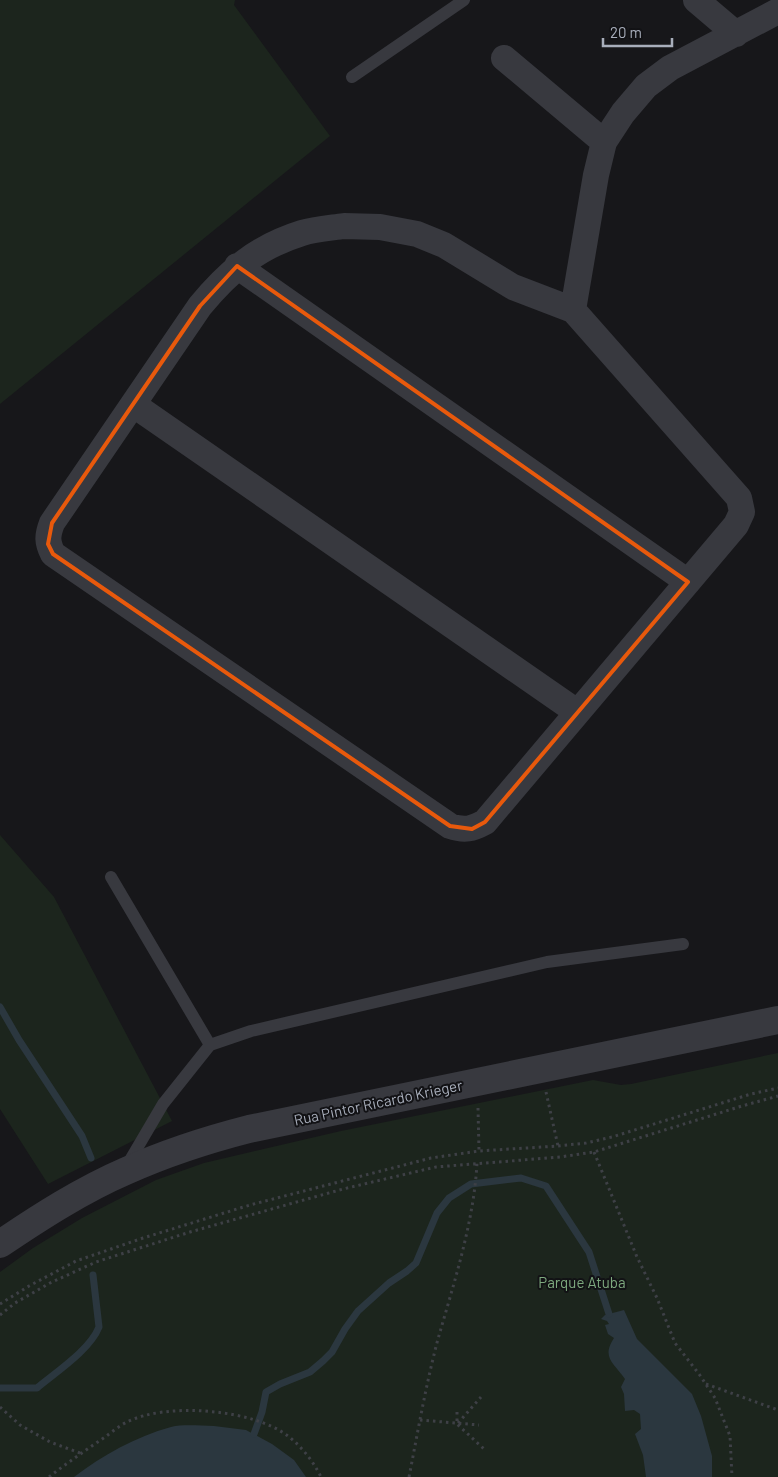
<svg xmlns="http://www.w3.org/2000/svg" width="778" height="1477" font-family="Barlow,sans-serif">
<rect width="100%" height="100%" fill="#17171a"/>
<path fill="#1c251d" d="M0 0H235L234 5 330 136 0 404Z
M0 835 54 897 172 1121 48 1184 0 1109Z
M778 1053V1477H0V1272L33 1248 82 1218 156 1180 204 1163 341 1131 593 1080 621 1085 631 1084Z"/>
<path fill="#2b373f" d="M624 1310 637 1339 692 1394 701 1416 712 1456V1477H646L643 1455 635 1434 641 1429 640 1414 634 1410 625 1411 624 1394 621 1387 625 1379C614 1363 601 1358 614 1338L608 1334 605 1325 609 1324 607 1321 601 1319 605 1315Z
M214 1426 246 1430 272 1444 294 1460 306 1477H74C103 1455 135 1437 171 1427 184 1424 200 1426 214 1426Z"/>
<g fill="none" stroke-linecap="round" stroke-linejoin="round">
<path stroke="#2b373f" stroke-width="7" d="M0 1007 19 1040 82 1136 91 1158
M0 1388H37C56 1372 90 1350 99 1327L93 1275
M254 1434 262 1412 266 1392 280 1384 310 1372 323 1361 332 1352 345 1329 358 1311 389 1283 407 1271 416 1263 437 1213 449 1198 471 1184 521 1178 546 1186 589 1252 609 1314"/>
<path stroke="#3e4046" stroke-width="3" stroke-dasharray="2.5 4" stroke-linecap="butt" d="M546 1092 558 1146
M478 1108 479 1151
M594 1152 637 1257 657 1298 675 1343 699 1374 715 1398 730 1436 732 1477
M0 1304 29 1286 76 1261 143 1238 250 1205 431 1158 479 1151 558 1146 586 1143 612 1137 751 1094 778 1088
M0 1315 15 1303 50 1283 96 1262 190 1232 343 1189 436 1167 560 1157 594 1152 742 1106 778 1096
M706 1384 778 1410
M0 1407 20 1425 50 1442 80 1453
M457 1412V1424L484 1449
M420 1420 479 1425
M458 1423 481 1397
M49 1477C67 1463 86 1450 105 1437 112 1432 119 1426 127 1422 166 1402 253 1409 288 1436 302 1447 313 1461 321 1477
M409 1477C418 1431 426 1384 438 1339 454 1283 474 1221 477 1163"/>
<path stroke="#38393f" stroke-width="12" d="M352 77 464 0
M111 877 210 1045
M126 1167 163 1104 210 1045 251 1031 547 962 683 944"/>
<path stroke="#38393f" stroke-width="26" d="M696 0 736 34
M504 58 604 142
M344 226 380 227 417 234 444 245 513 287 573 310 739 498 742 512 736 525 485 822C472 829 465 831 450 826L53 554C47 542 47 536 52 523L200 306C229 271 257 247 302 233 315 229 330 228 344 226Z
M237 266 688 582
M573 310 596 175 604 142 623 113 646 86 670 68 778 11
M134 405 577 712"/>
<path stroke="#38393f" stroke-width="28" d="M0 1244C40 1217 82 1190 126 1171 166 1153 206 1140 249 1129L778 1020"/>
</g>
<path fill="none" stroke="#e8590c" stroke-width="4" stroke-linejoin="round" d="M237 266 688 582 485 822 472 829 450 826 53 554 48 544 52 523 200 306Z"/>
<g text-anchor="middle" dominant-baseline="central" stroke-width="4" stroke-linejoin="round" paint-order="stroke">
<g font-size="15" fill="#a8aebb" stroke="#121215">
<text transform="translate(378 1102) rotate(-12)">Rua Pintor Ricardo Krieger</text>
</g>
<g font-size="15" fill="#7da87e" stroke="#121215">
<text x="582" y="1282">Parque Atuba</text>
</g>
</g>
<path d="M603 38v8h69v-8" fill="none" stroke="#a8aebb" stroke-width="2.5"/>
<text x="610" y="38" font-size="15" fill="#a8aebb" stroke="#121215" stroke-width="4" paint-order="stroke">20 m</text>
</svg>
